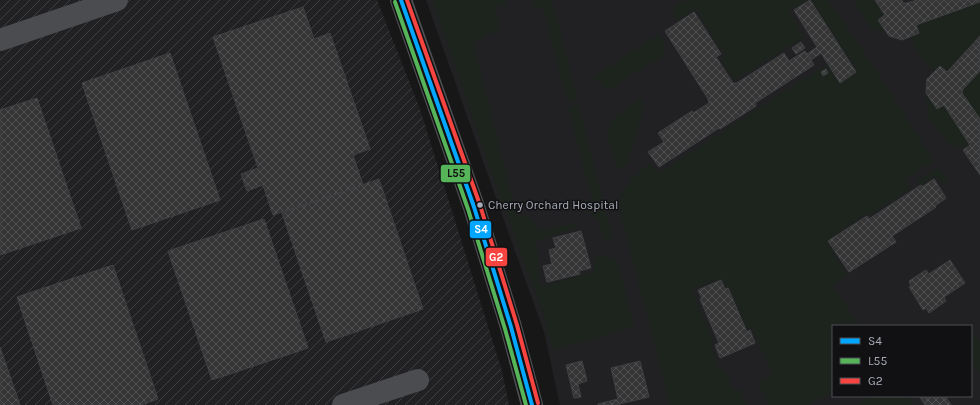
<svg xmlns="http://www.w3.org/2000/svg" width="980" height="405" font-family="Karla,sans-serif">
<defs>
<pattern id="industrial-furrows" width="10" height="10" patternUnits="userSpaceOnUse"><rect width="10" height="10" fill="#212123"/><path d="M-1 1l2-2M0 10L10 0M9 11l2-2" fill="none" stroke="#3e3f41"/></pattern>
<pattern id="building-cross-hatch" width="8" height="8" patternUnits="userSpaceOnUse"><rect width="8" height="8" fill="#353536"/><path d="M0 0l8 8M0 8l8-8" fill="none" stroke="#4f5051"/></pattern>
</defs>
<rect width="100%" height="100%" fill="#171717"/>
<path fill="#212123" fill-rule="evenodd" d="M426 0H980V405H560L544 332 502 215ZM833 326H971V396H833Z"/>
<path fill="url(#industrial-furrows)" d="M0 0H377L420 109 502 371 509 405H0Z"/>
<path fill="#1d241e" d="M432 0H506V5L495 7 500 31 483 36 484 39 473 42 517 217 528 215 536 226 543 230 570 224H575L577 228 536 241 541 286 594 272 595 254C601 256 608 256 615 259L620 269 634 327 553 350 543 313 500 196Z
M533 0H552L577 99 567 101 543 7 533 9Z
M685 0H808L789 11 804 37 734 81 720 59 725 56 696 9 677 20 672 11 674 8Z
M811 0H828L863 51 928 151 933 161 905 179 911 188 869 216 867 213 826 241 847 275 833 285 860 326H833V392L808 405H768L758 382 772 374 752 328 747 329 729 286 726 287 722 278 692 290 714 342 710 344 720 370 724 368 734 391 739 389 746 404 750 405H670L620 211V195L632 179 650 163 657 174 827 64 839 84 858 72Z
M853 0H873L884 15 877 20 885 33 880 32 870 27Z
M980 3V36L947 71 940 65 933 72 918 53 910 38 920 34 917 26Z
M659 34 666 44 661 47 666 54 606 91 599 80 595 82 592 78Z
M980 72V118L963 93 964 89Z
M926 94 937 110 944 105 969 144 963 148 950 145 947 143 928 116Z
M639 100H641L643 102 644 107 629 158 626 164 619 171 607 138C605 118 625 110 639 100Z
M578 104 613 241 608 242C602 238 601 229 598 222 594 214 586 210 582 202L592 200 568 107Z
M939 167 948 180 941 184 936 175 925 182V183L920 186 917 181Z
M975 333 980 344V375L971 360V335Z
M872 396H907L913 405H856Z"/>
<path fill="url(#building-cross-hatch)" stroke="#3f4043" d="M810 0 856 72 840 83 821 53 811 60 807 54 817 47 794 10Z
M875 0H902L903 3H907L917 0H980V2L916 25 919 33 902 40 889 36 878 20 885 15Z
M303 7 314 39 330 33 370 149 353 155 363 185 273 215 263 185 247 191 241 174 258 168 213 37Z
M694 12 721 54 716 57 733 83H737L784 53 789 61 805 51 814 65 755 103 756 106 720 129 719 128 659 167 648 152 664 142 658 133 692 111 693 113 709 103 708 99 665 31Z
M980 36V71L963 89 962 93 980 119V175L963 150 970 145 944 105 937 109 926 93 927 79 940 66 947 72Z
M801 42 805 48 796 54 792 48Z
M170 53 220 200 132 230 82 83Z
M826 69 828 73 823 76 821 72Z
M37 98 81 228 0 255V110Z
M379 179 423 309 326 342 282 213Z
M934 179 946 198 935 206 936 207 892 236 896 242 849 272 828 241 867 216 869 219 921 185 922 187Z
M264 219 308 348 212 380 168 251Z
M581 231 591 268 579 271 580 274 547 282 543 266 552 264 549 250 556 248 553 238Z
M950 260 965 283 944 297 946 301 929 313 926 308 923 310 909 287 911 286 909 281 926 270 929 274Z
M113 265 158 399 141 405H53L17 297Z
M721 280 725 289 728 288 747 332 750 330 755 343 720 358 715 345 719 343 700 299H702L698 290Z
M0 347 20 405H0Z
M582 361 587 381 578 384 581 397 574 398 566 365Z
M640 361 649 397 619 404V405H598V404L618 399 611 368Z
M919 396H948L946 397 951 405H925Z"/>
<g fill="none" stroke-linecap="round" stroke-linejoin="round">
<path stroke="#4b4c50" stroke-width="22" d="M0 40 117 0
M343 405 418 380"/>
<path stroke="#4d4f52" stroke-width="22" d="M401 0 474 207 511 327 532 405"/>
<g stroke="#111113" stroke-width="7">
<path id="bus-1" d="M401 0 474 207 511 327 532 405"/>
</g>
<g stroke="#111113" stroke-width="7">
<path id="bus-2" d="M395 2 468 209 505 329 526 405"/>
</g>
<g stroke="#111113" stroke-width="7">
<path id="bus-3" d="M407 0 480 205 517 325 538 403"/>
</g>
<use href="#bus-1" stroke="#00a6ff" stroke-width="4"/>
<use href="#bus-2" stroke="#56b559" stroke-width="4"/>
<use href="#bus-3" stroke="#f84441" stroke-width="4"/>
</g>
<circle fill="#a8adb8" stroke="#111113" stroke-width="1.5" cx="480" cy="205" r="3.5"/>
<g text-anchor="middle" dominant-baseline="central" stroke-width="3" stroke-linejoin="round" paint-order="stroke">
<g font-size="12" fill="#a8adb8" stroke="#111113" text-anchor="start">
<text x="488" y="205">Cherry Orchard Hospital</text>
</g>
</g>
<g stroke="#111113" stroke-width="1.5">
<rect x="440" y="164" width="31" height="19" rx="4" fill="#56b559"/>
<rect x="469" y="220" width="23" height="19" rx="4" fill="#00a6ff"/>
<rect x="485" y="247" width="23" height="20" rx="4" fill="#f84441"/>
</g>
<g font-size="11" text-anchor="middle" font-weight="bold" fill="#fff">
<text x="481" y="233">S4</text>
<text x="496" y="261">G2</text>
</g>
<g font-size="11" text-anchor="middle" font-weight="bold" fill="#111">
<text x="456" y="177">L55</text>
</g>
<rect x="832" y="325" width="140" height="72" fill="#111113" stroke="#4d4f55"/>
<rect x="840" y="338" width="20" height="6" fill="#00a6ff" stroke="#4d4f55"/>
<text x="868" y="345" font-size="12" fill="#a8adb8">S4</text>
<rect x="840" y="358" width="20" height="6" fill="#56b559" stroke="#4d4f55"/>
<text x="868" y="365" font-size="12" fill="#a8adb8">L55</text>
<rect x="840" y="378" width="20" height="6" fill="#f84441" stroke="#4d4f55"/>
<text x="868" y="385" font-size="12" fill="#a8adb8">G2</text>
</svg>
